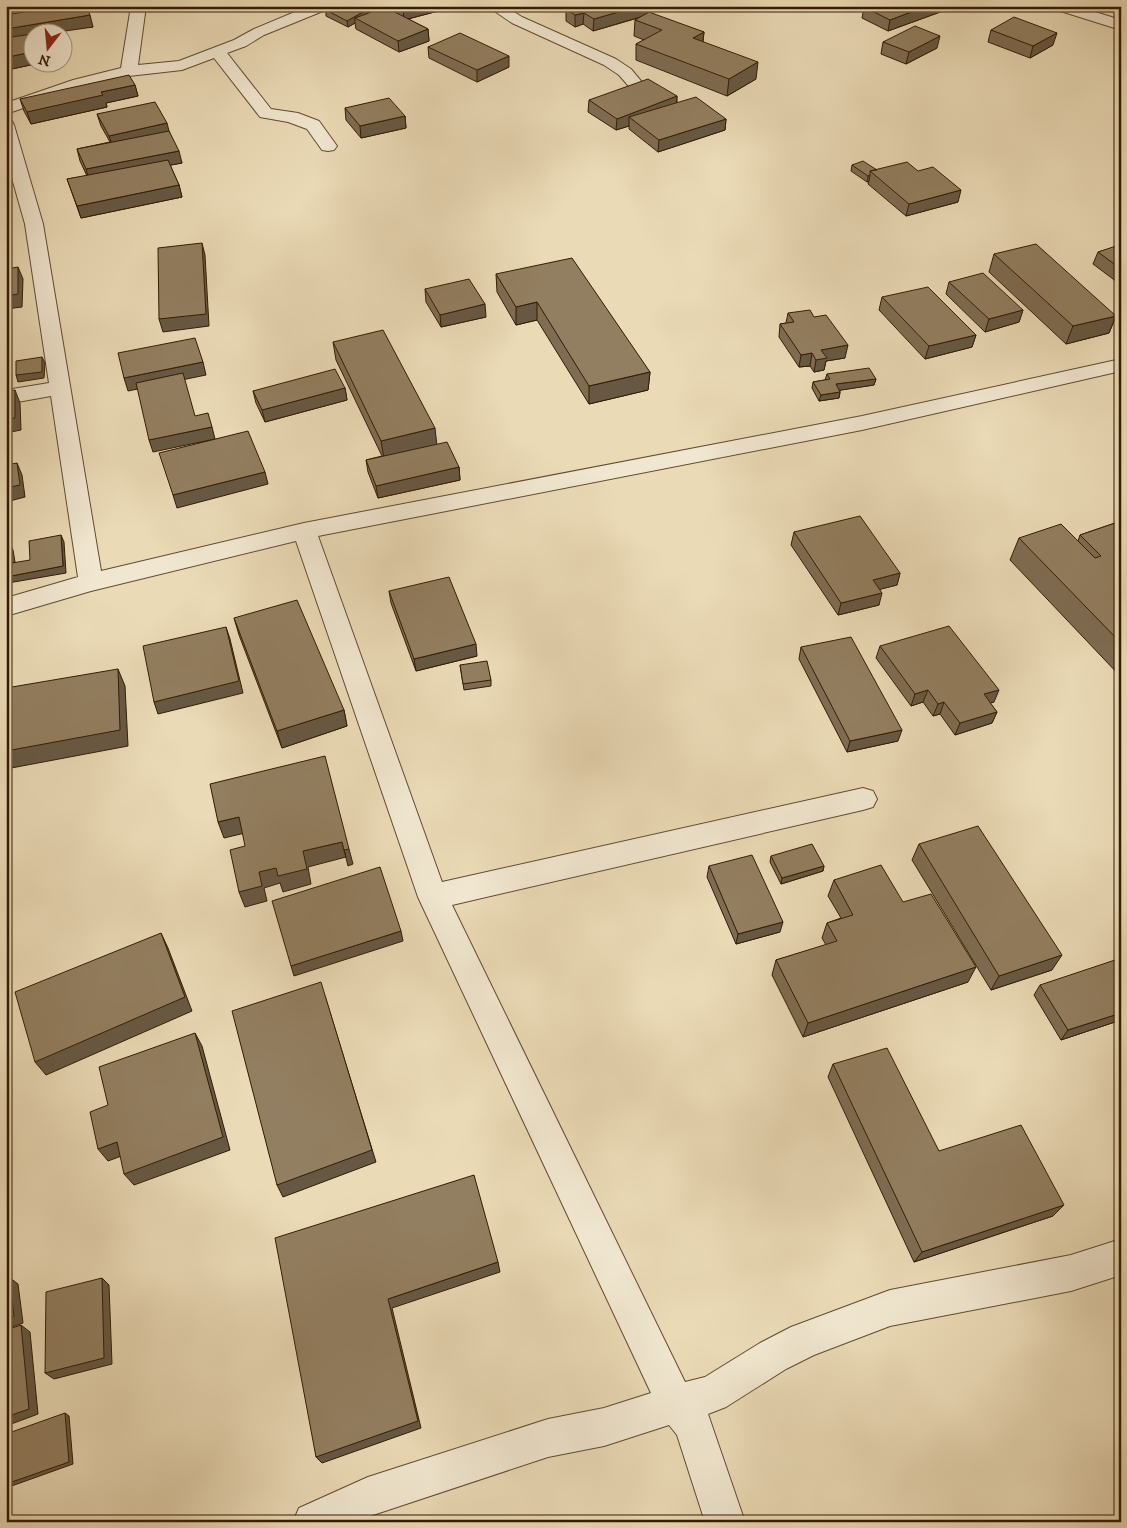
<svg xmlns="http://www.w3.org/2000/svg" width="1127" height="1528" font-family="'IM FELL DW Pica',serif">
<rect width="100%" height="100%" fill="#eadab6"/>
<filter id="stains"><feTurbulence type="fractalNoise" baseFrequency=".004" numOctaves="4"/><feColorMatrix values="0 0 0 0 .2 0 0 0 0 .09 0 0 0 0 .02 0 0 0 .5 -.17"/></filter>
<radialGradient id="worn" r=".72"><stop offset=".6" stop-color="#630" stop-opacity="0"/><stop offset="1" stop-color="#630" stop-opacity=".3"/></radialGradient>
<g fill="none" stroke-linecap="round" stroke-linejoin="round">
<g stroke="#614b2f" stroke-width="2">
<path id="minor" d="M131 6H146L138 65 179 61 234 40 254 29 309 6H330L328 9 264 35 246 46 227 53 271 109 298 113 319 121 337 146 334 150 328 151 322 150 307 129 288 122 260 117 214 58 182 70 129 76 84 87 6 114V103L73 80 121 68Z
M487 6H505L522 17 616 59 631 69 646 87 644 90H632L619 75 604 65 512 23Z
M1052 6H1076L1121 20V30L1054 9Z
M6 120 12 121 14 125 43 224 101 571 304 523 862 416 1121 359V371L862 430 318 536 442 882 863 788 873 791 877 799 873 807 863 810 452 905 685 1382 705 1377 760 1343 791 1327 890 1290 1071 1255 1121 1239V1275L1071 1291 890 1326 814 1355 786 1369 726 1407 708 1414 745 1522H705L677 1435 669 1425 604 1446 548 1457 373 1515 358 1522H293L299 1508 368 1477 548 1419 604 1408 651 1393 418 897 296 541 91 591 6 616V598L78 577 51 396 6 404V390L49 383 25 224 6 157Z"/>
</g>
<use href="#minor" fill="#f1e7d0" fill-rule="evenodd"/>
</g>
<path fill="#7e6c53" stroke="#331b02" d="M38 6H98L86 8 93 27 32 32V62H44L12 69 6 56V38L39 10Z
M387 6H457L408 19 428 29 429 41 399 52 356 29 355 23 348 27 326 16V10L370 8V12L391 10Z
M564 6H648L647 13 704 32 703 42 756 79 727 96 636 60V44L644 40 634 36 635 20 638 18 593 31 583 24 575 27 566 21V11L564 9Z
M864 7 943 11 888 31 862 18Z
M991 30 1053 45 1030 58 988 42Z
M883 42 937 48 906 64 881 54Z
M428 47 509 67 477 82 429 58Z
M135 85 138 96 106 103 107 107 31 124 24 111 20 99Z
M677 96V103L726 119 725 130 658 152 629 129V126L616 130 588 112 589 100Z
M345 108 405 116 406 128 361 138 346 120Z
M97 114 169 131 182 163 170 165 179 185 182 197 81 218 67 179 87 176 80 161 77 149 110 142 101 126Z
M852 165 877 170 958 202 906 216 868 184 869 181 867 182 851 171Z
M1121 246V285L1093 264 1098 252Z
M994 254 1116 316 1109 333 1066 344 989 272Z
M496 274 650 372 648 390 589 404 537 320 516 325 497 292Z
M949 282 1023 310 1019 322 985 332 946 294Z
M425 289 486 317 441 327 426 302Z
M882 297 976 335 972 347 925 359 879 310Z
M788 313 845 358 826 361 824 370 814 372 810 366 799 367 779 337 780 324 786 323Z
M333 342 459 467 460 480 378 498 368 472 366 460 382 456 336 360Z
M827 374 876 379 874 385 840 390V392L839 398 819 401 812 388 813 382 825 380Z
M345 388 347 400 265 422 256 403 253 391Z
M1121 521V677L1010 560 1019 538 1078 541 1080 535Z
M794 532 900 573 897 585 880 589 879 605 838 615 791 545Z
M389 591 477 656 416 671 391 603Z
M234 618 344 710 347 726 282 748 239 635Z
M880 646 994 702 990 703 997 712 992 723 955 735 940 714 933 716 923 702 911 706 876 658Z
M801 647 898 741 847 752 799 659Z
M460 665 491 680V686L464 690Z
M919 844 1052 970 991 990 912 860Z
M771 856 824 866 823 871 781 884 770 862Z
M709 866 780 932 736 944 707 877Z
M834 880 903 902 968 982 803 1037 772 975 776 960 826 945 822 938 827 923 841 918 828 896Z
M1040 985 1121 1020 1061 1040 1034 995Z
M833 1064 939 1151 1064 1205 1053 1216 914 1262 828 1077Z"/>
<path fill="#665843" stroke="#331b02" d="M38 6H98L40 14Z
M412 6H457L404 20 403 9Z
M639 6H648L647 15 593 31 594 19Z
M927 6H945L943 11 888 31 890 20Z
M370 8 371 14 355 18V23L348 27 347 21Z
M584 13 583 24 575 27V15Z
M90 15 93 27 58 32H32V37L8 41 6 37V29Z
M428 29 429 41 399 52 398 41Z
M704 32 702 48 693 38Z
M1057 33 1053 45 1030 58 1033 46Z
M940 36 937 48 906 64 909 52Z
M32 52V62H44L12 69 8 57Z
M509 56V67L477 82V70Z
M758 62 756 79 727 96 729 79Z
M135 85 138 96 106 103 107 107 31 124 27 112 101 92Z
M677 96 676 108 629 117V126L616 130 617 119Z
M405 116 406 128 361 138 360 126Z
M726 119 725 130 658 152 659 140Z
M167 123 170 135 113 148 109 136Z
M179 151 182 163 89 181 86 169Z
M870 175 869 181 867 182 868 176Z
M179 185 182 197 81 218 77 206Z
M961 190 958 202 906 216 909 204Z
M202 243 205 255 209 326 163 332 159 319Z
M18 267 23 279 22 307 6 309V296Z
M537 302V320L516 325V307Z
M485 304 486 317 441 327 440 315Z
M1023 310 1019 322 985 332 989 319Z
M1116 316 1109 333 1066 344 1073 326Z
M976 335 972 347 925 359 929 346Z
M848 345 845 358 826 361 824 370 814 372 816 360 821 350Z
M812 353 810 366 799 367 801 355Z
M42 357 45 363 44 378 18 382 16 375Z
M203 362 206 375 128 391 124 378Z
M650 372 648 390 589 404V386Z
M876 379 874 385 835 391 836 384Z
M345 388 347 400 265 422 262 410Z
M15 390 20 403 21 430 6 433V419Z
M840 392 839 398 819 401 821 395Z
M212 427 215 439 153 452 149 440Z
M435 428 437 446 384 459 381 441Z
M17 463 22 475 25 497 6 502V488Z
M459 467 460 480 378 498 376 486Z
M265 472 268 484 177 508 173 495Z
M61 535 64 542 66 573 8 583 6 580V577L63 566Z
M7 538 13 550 15 562 6 564Z
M900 573 897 585 870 592 873 580Z
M882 593 879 605 838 615 841 603Z
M226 627 230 639 243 693 158 714 154 702Z
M476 644 477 656 416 671 414 659Z
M118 669 125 686 128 746 6 769V751Z
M928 690 923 702 911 706 915 694Z
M999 690 994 702 979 706 984 694Z
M944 702 940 714 933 716 938 704Z
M344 710 347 726 282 748 277 731Z
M997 712 992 723 955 735 960 723Z
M902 730 898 741 847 752 850 741Z
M239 817 245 833 224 838 218 822Z
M342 842 346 857 308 867 311 884 283 892 280 883 264 888 267 901 245 907 239 892 259 872 303 851Z
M349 849 353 864 348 866 344 850Z
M824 866 823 871 781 884 782 878Z
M783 922 780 932 736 944 738 934Z
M401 931 403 941 294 976 291 966Z
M161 933 168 948 192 1011 46 1075 35 1062Z
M1062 955 1052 970 991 990 999 976Z
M976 967 968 982 803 1037 808 1023Z
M325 996 376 1162 283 1197 277 1185Z
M1121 1013V1020L1061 1040 1068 1030Z
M195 1033 202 1046 230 1150 134 1185 124 1174Z
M117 1142 127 1154 108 1161 98 1149Z
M1064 1205 1053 1216 914 1262 922 1252Z
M498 1262 500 1272 392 1308 421 1428 322 1463 316 1457 388 1299Z
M9 1277 18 1284 23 1323 6 1329Z
M102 1278 109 1285 112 1364 54 1379 45 1373Z
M21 1325 30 1332 38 1414 6 1426V1417Z
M65 1413 69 1416 73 1464 6 1488V1484Z"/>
<path fill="#927e60" stroke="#331b02" d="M59 6H86L90 15 6 29V15Z
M335 6H365L370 8 347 21 326 10Z
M400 6H412L403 9Z
M577 6H639L594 19 584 13 575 15 566 9Z
M865 6H927L890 20 864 7Z
M385 7 428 29 398 41 355 18Z
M649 12 704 32 693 38 758 62 729 79 636 44 662 30 635 20Z
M1014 17 1057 33 1033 46 991 30Z
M915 26 940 36 909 52 883 42Z
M52 30 53 32H38Z
M460 33 509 56 477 70 428 47Z
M32 34V52L8 57 6 53V38Z
M129 75 135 85 101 92 103 95 27 112 20 99Z
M648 79 677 96 617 119 589 100Z
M696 97 726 119 659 140 629 117Z
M389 98 405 116 360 126 345 108Z
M155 102 167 123 109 136 97 114Z
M169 131 179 151 86 169 77 149Z
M168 160 179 185 77 206 67 179Z
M863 161 877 170 870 171V175L868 176 852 165Z
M907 162 918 171 933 167 961 190 909 204 870 171Z
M202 243 206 314 159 319 158 248Z
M1036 244 1116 316 1073 326 994 254Z
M1119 245 1121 246V269L1098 252Z
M572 258 650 372 589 386 537 302 516 307 496 274Z
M18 267V294L6 296V269Z
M983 273 1023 310 989 319 949 282Z
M469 279 485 304 440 315 425 289Z
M928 287 976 335 929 346 882 297Z
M810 310 814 317 826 315 848 345 821 350 827 358 816 360 812 353 801 355 780 324 794 322 788 313Z
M383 330 435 428 381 441 333 342Z
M195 338 203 362 124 378 118 353Z
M42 357V372L16 375V361Z
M869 368 876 379 836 384 840 392 821 395 813 382 830 379 827 374Z
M335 369 345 388 262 410 253 391Z
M183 373 195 416 208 413 212 427 149 440 136 383Z
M15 390V418L6 419V391Z
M248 431 265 472 173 495 159 453Z
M447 442 459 467 376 486 366 460Z
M17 463 20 485 6 488V465Z
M860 516 900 573 873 580 882 593 841 603 794 532Z
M1121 521V643L1019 538 1061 524 1095 558 1101 556 1080 535Z
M61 535 63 566 6 577V564L30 560 29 541Z
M6 538H7L9 550H6Z
M449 577 476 644 414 659 389 591Z
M297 600 344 710 277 731 234 618Z
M949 626 999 690 984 694 997 712 960 723 944 702 938 704 928 690 915 694 880 646Z
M226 627 239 681 154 702 143 646Z
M851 637 902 730 850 741 801 647Z
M487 661 491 680 463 684 460 665Z
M118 669 120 730 6 751V688Z
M325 756 349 849 344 850 342 842 303 851 307 869 278 876 276 868 259 872 262 886 239 892 230 850 245 846 239 817 218 822 210 784Z
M978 826 1062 955 999 976 919 844Z
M812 844 824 866 782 878 771 856Z
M752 855 783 922 738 934 709 866Z
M881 865 903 902 931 894 976 967 808 1023 776 960 837 941 827 923 853 915 834 880Z
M380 867 401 931 291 966 272 901Z
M161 933 185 997 35 1062 15 992Z
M1121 958V1013L1068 1030 1040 985Z
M321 982 372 1150 277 1185 232 1011Z
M195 1033 223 1137 124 1174 117 1142 98 1149 90 1112 108 1105 99 1067Z
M887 1048 939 1151 1021 1125 1064 1205 922 1252 833 1064Z
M474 1175 498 1262 388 1299 418 1421 316 1457 275 1238Z
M9 1277 14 1316 6 1319V1278Z
M102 1278 104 1358 45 1373 46 1292Z
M21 1325 29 1409 6 1417V1330Z
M65 1413 69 1462 6 1484V1434Z"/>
<rect width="1127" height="1528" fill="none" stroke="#eadab6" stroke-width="25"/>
<rect x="8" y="8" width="1112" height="1513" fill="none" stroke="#331b02" stroke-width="2.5"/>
<rect x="12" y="12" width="1102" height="1503" fill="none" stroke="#331b02"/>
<g transform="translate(48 48) rotate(196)"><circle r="24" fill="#f1e7d0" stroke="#a5957e"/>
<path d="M0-4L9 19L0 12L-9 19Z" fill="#8f2418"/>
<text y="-8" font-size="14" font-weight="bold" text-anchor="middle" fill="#331b02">N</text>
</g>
<rect width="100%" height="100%" filter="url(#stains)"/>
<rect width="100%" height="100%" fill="url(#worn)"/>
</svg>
